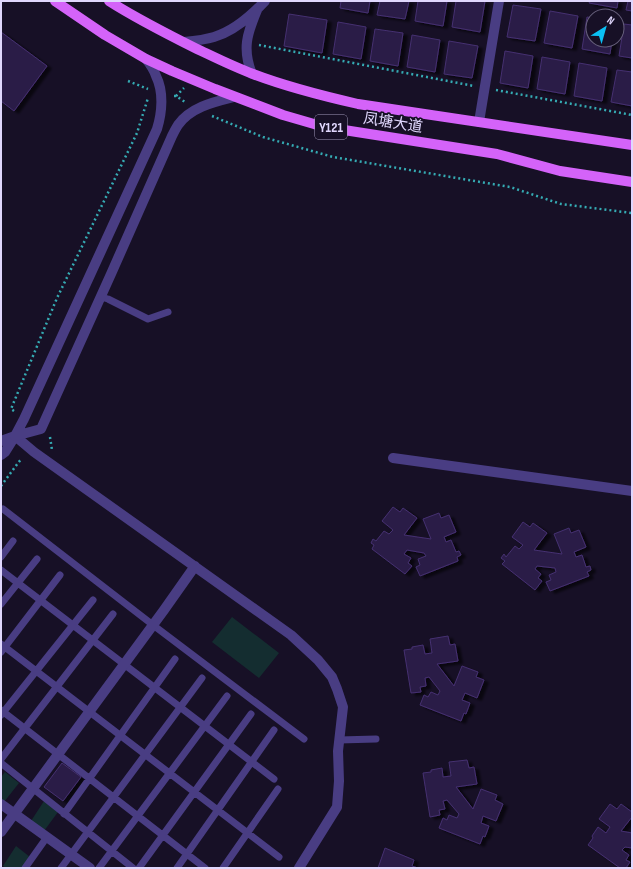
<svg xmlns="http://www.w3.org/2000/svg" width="633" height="869" font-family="'Sofia Sans Condensed','Noto Sans SC',sans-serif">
<defs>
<filter id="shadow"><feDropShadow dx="4.5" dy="2.5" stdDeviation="1" flood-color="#0009"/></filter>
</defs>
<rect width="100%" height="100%" fill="#171026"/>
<path fill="#142d30" d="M232 617 279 653 259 678 212 642Z
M5 772 19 783 4 802 1 799V777Z
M44 801 58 812 44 831 31 821Z
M16 846 30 857 22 868H6L3 866Z"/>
<path fill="#2b1d46" stroke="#453071" filter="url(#shadow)" d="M341 1H370L368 13 340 8Z
M380 1H409L405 19 377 15Z
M418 1H447L443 26 415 21Z
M456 1H485L480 32 452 27Z
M590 1H618L617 8 589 3Z
M628 1H632V11L626 10Z
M513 5 541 9 535 41 507 37Z
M550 11 578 16 572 48 544 43Z
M289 14 327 20 322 53 284 46Z
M587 17 593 18V40H612L610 54 582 49Z
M338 22 366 27 361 59 333 54Z
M624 24 632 25V58L619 56Z
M375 29 403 33 398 66 370 61Z
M1 32 47 66 14 111 1 101Z
M412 35 440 40 435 72 407 67Z
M449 41 478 46 472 78 444 74Z
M505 51 533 56 528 88 500 83Z
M542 57 570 62 565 94 537 89Z
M579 63 607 68 602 101 574 96Z
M617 70 632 72V106L611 102Z
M393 507 400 512 403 508 417 518 404 535 431 539 423 519 439 513 441 518 449 515 456 532 444 537 446 542 451 540 456 552 459 551 461 555 457 557 458 561 420 576 416 567 420 565 418 559 426 556 424 553 407 550 404 554 411 558 408 563 412 566 405 574 372 549 374 545 371 543 373 539 376 541 384 531 389 534 393 530 382 521Z
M523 522 530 527 533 523 547 533 534 550 562 554 554 534 569 528 571 533 579 530 586 547 574 552 576 557 582 555 586 567 590 566 591 570 587 572 589 576 550 591 546 582 551 580 549 575 556 572 555 568 537 566 535 569 541 574 538 578 542 581 535 590 502 564 505 561 501 558 504 554 506 557 515 546 519 549 523 545 512 537Z
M448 636 450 645 455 644 458 661 437 664 454 686 462 666 478 672 476 677 484 680 477 698 465 693 462 700 470 703 466 714 464 713 461 721 420 705 424 695 428 697 431 692 438 695 440 691 429 677 425 678 426 686 420 687 421 692 411 693 404 650 412 649V647L423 645 425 654 432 653 430 639Z
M467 760 469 768 474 767 477 784 456 787 473 809 481 789 497 795 495 800 503 804 496 821 483 816 481 823 489 826 485 837 483 836 480 844 439 828 443 818 447 820 449 815 457 818 459 814 447 800 443 801 445 809 439 810 440 815 430 817 423 773 431 772V770L442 768 443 777 451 776 449 762Z
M62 763 81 777 63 801 44 787Z
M610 804 617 809 621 804 632 812V817L621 831 632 833V848L625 847 622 850 629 855 626 860 630 862 626 868H620L588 845 593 838 592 836 598 827 606 833 610 827 599 819Z
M385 848 414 860 412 866 418 868H378Z"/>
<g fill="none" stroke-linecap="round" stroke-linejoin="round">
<path stroke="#35abb3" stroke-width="2.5" stroke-dasharray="2 3" stroke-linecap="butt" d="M259 45 474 86
M128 81 148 89
M496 90 632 115
M174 96H176L185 102
M176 96 184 88
M212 116 263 137 333 157 510 187 561 204 632 213
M14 411 11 409 57 298 137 133 148 98
M50 437 52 450
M1 486 18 463 22 458"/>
<path stroke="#493d83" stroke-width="7" d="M101 297 108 299 148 319 168 312
M3 509 153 625 304 739
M1 557 13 541
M1 570 274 779
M1 604 37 559
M1 644 279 857
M1 652 60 575
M1 710 205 868
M1 715 93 600
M339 740 376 739
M1 759 113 614
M1 763 133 868
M64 814 175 659
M25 868 47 837
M61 868 202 678
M99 868 227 696
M139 868 251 714
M177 868 274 730
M223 868 278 789"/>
<path stroke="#493d83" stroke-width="10" d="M184 42C194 41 204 40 214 37 234 31 251 16 265 1
M252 74C242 49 247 34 257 10
M479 122 499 1
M15 436 34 452 291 635 318 660 332 677 337 689 343 707 338 751 339 781 337 807 299 868
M1 441 15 436
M1 455 5 452 15 436
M393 458 632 491
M1 804 90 868
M1 832 164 610 195 566"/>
<path stroke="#493d83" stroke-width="10" d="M15 436 41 429 111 274 172 136C174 132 176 128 178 125 191 107 214 102 234 97
M15 436 24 419 157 129C162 113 164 92 156 76 154 70 150 64 146 59"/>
<path stroke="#d463f9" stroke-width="10" d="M55 1 105 35 146 59 172 71 215 89 283 115 314 124 344 130 497 154 560 171 632 182
M109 1C137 19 167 34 197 49 216 58 234 67 253 74 287 87 323 96 358 104L632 145"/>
</g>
<g text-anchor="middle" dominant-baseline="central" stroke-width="3.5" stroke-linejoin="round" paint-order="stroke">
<rect fill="#171026" stroke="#a49bbc" stroke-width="1" x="315" y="115" width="32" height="24" rx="3"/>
<g font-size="14" font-weight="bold" fill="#e0d7fd">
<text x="331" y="127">Y121</text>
</g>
<g font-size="15" fill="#e0d7fd" stroke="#171026">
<text transform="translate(393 123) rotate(9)">凤塘大道</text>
</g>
</g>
<rect width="633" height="869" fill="none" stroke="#e0d7fd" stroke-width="4"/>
<g transform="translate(605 28) rotate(37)"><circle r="19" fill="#171026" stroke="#67607c"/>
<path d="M0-3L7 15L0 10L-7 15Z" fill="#0bc0f5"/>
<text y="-6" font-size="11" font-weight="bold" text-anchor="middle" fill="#e0d7fd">N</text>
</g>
</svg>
